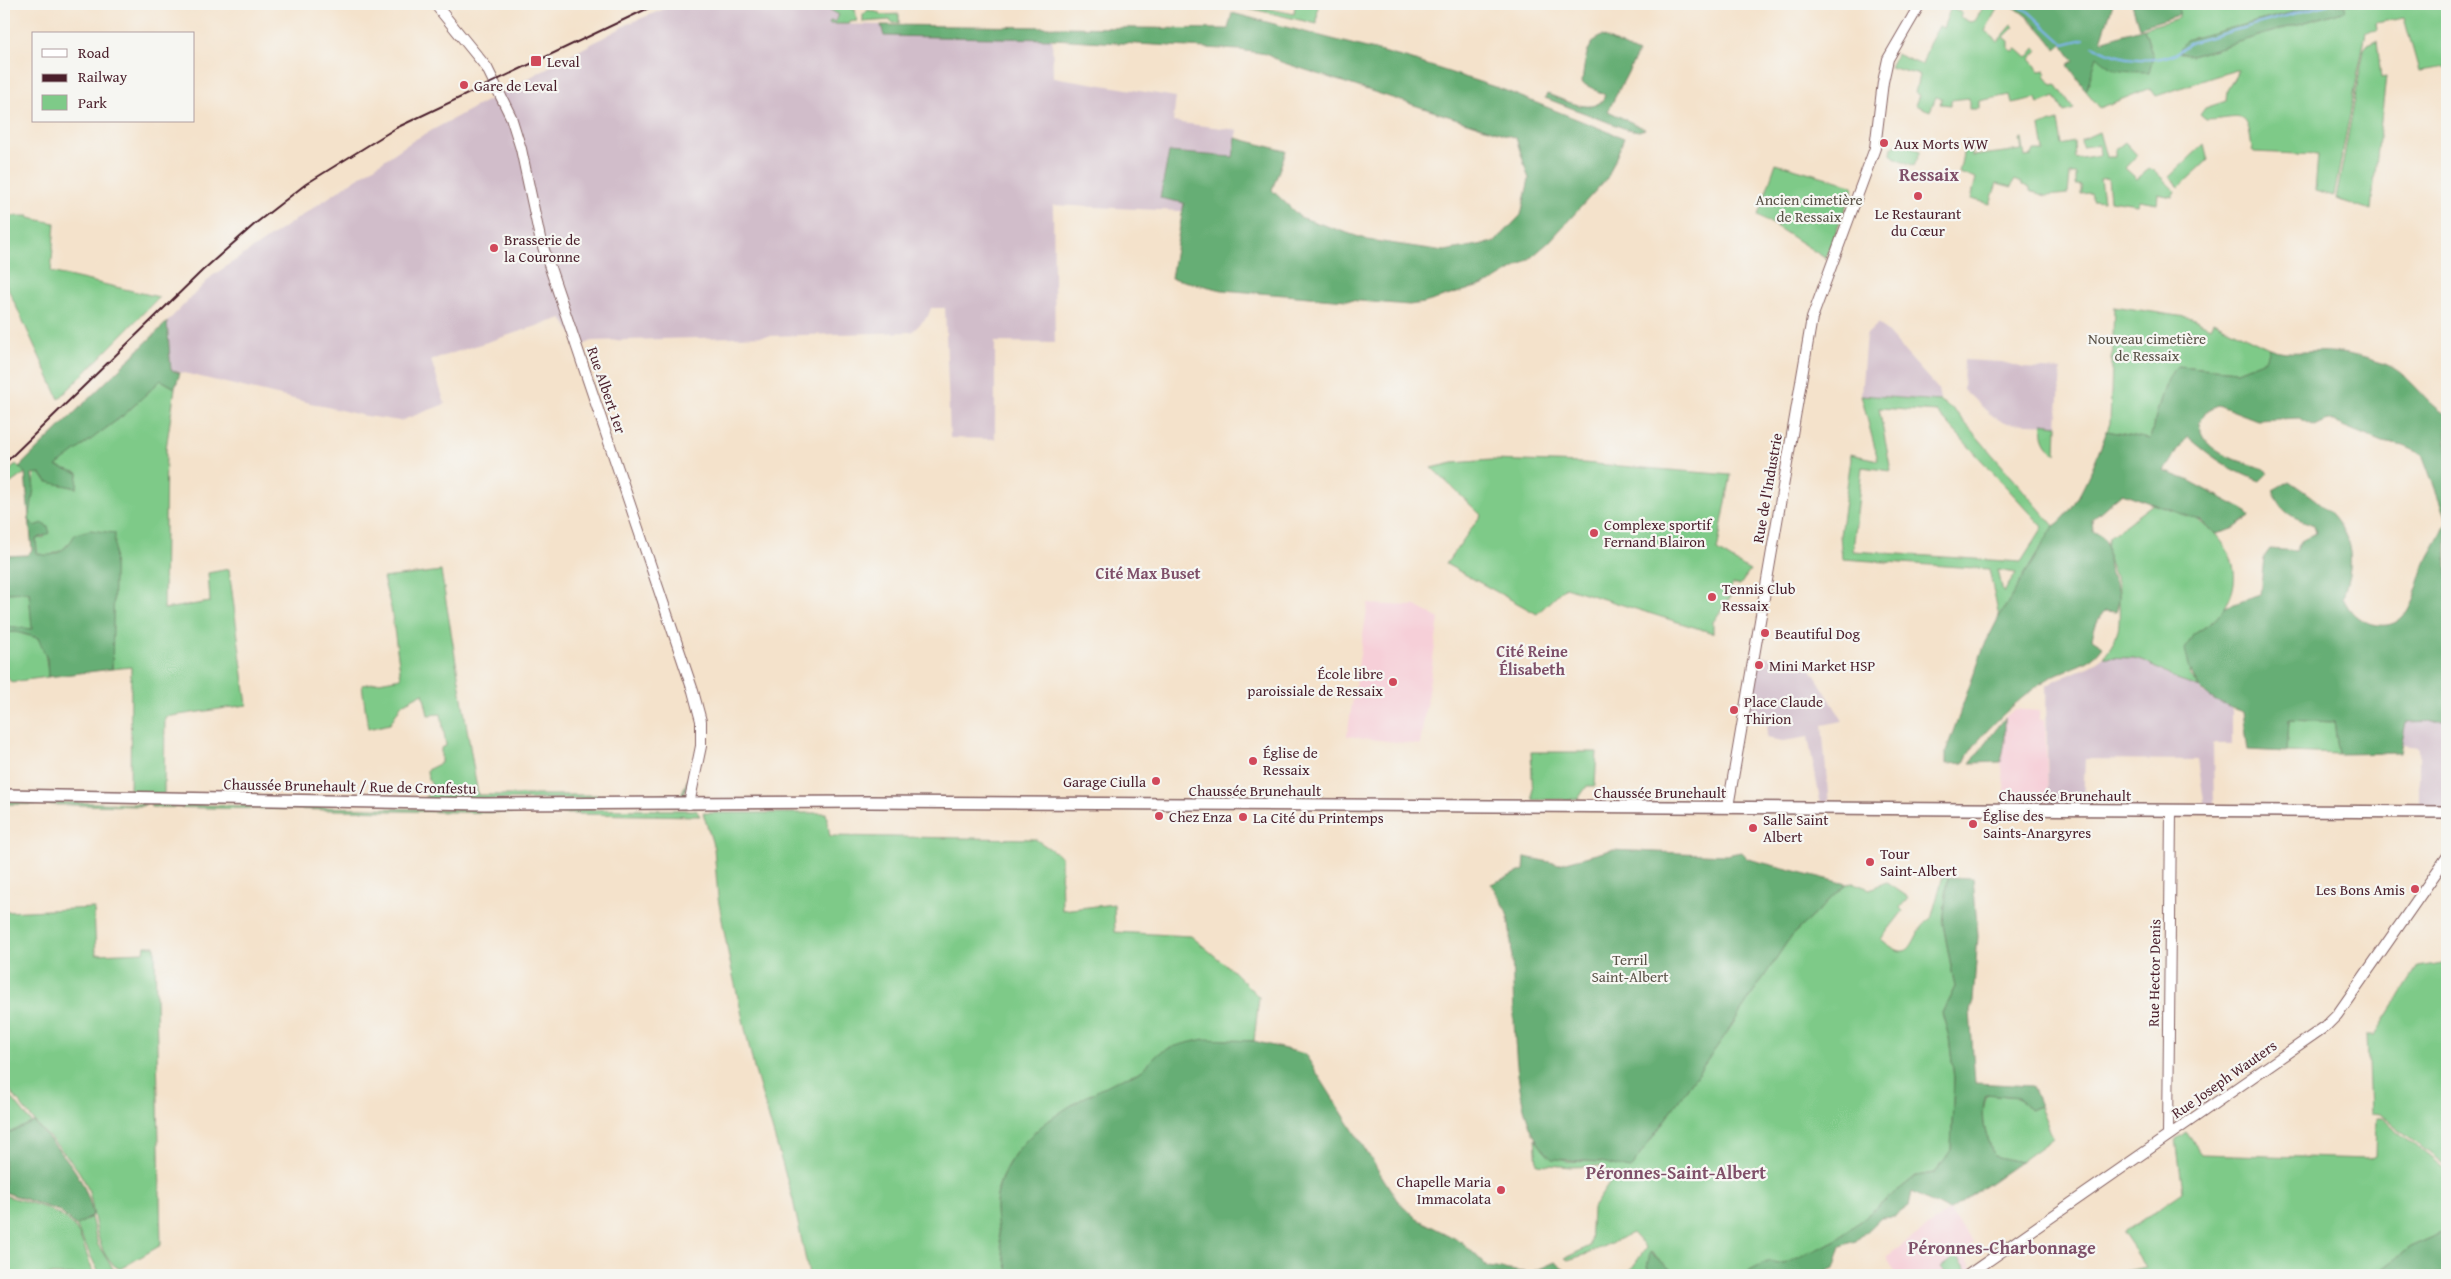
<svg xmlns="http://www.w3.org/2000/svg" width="2451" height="1279" font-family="'Gentium Book Plus',serif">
<rect width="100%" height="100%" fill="#f6f6f2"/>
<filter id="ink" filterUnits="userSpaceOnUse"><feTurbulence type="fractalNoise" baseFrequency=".02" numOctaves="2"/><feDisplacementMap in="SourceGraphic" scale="10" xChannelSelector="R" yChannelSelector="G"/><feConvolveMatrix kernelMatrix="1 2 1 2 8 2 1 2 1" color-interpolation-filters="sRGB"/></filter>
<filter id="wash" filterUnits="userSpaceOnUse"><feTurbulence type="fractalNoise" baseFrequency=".0096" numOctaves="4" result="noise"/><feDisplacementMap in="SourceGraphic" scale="20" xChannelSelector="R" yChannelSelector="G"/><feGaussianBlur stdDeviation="1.12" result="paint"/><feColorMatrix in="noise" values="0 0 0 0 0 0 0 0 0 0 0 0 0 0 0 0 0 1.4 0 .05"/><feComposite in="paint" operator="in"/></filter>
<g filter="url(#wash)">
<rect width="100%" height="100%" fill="#f4e2cb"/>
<path fill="#f6cfd8" d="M1368 604 1416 606 1439 619 1420 745 1347 736Z
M2015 709 2039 711 2040 720 2045 719 2048 802H2007L2001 763 2005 742V717Z
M1949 1211 1974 1243 1963 1251 1972 1268 1961 1275H1897L1886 1257Z"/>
<path fill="#d1bdca" d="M676 4H830L829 9 839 15 835 22 830 24 1052 28 1053 77 1176 97 1173 122 1238 130 1221 216 1180 211 1053 205 1055 343 995 342V439L950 438 945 308H931L928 316 912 332 592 341 585 344 582 349 562 318 431 360 445 404 400 421 361 415 171 370 167 322 212 276 414 140 630 23Z
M1879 323 1938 389 1940 401 1861 395 1866 335Z
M1964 360 2002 362 2024 368 2061 370 2057 425 2004 423 1990 414 1963 389Z
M1757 655 1808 664 1843 721 1822 725 1829 805H1821L1808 737 1783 741 1766 738 1768 724 1745 719Z
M2103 657 2135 658 2145 661 2177 680 2200 688 2203 693 2232 709V744H2213L2214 807 2205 808 2198 760 2085 759 2083 803 2048 804 2046 686 2058 679 2090 666Z
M2447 721V809L2419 808V747L2402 745 2405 722Z"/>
<path fill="#7eca88" stroke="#64745a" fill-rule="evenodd" d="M830 4H851L852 9H855L857 21 849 22V24H829L830 21 835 22 839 15 829 9Z
M1231 4H1246L1294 14 1295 4H1318L1317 24Z
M1985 4 1997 9 1985 31 1998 41 2012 25 2014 27 2004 37 2009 41V49L2013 51 2017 49 2027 58 2036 47 2038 50 2030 59 2040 71 2046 70 2045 71 2047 74 2045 76 2052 85 2056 84 2074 109 2064 112 2055 97 2038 104 2036 98 2012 103 2010 95 1979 101V109H1969V98L1951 100V105L1940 104 1942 98 1936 97 1930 111 1915 105 1919 95 1915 93 1919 75 1890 67 1896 54 1922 65 1929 44 1939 26 1943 28 1951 7 1962 13 1960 17 1970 22 1975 21Z
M2179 4H2324L2186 40 2191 56 2346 10 2344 4H2447V67L2419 71 2404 18 2376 23 2377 30 2366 32 2334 196 2315 191 2318 155 2254 152 2252 150C2248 106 2241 119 2206 120L2200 115 2205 108 2226 101 2227 90 2239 70C2234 69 2167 93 2156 96L2150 88 2100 108 2086 91 2096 56 2153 57 2144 28 2179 18Z
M868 10 880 13V15L899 14V23H893L890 20 863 22V15Z
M2377 40 2381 78 2386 77 2371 210 2336 199 2364 49 2368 44Z
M2058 120 2062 145 2074 142 2075 159 2100 155 2099 145 2082 147 2081 140 2099 132 2106 157H2115V150L2125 142 2137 155 2125 168 2137 179 2149 169 2154 170 2175 191 2172 197 2158 194 2157 203 2139 200 2137 204 2110 200 2108 178 2100 179 2103 201 2093 200 2091 193 2081 194V185H2076V174H2070L2068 194 2046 196 2030 191V187L2022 185V183L2015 180 2012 187 1997 183 1990 204 1971 199 1976 178 1959 173 1966 140 1971 141 1972 156 2022 150 2020 139H2022L2025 157 2032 156 2034 151H2044L2040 126Z
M1904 143 1921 151 1914 166 1894 157 1891 153 1892 147 1896 144Z
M2204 144 2208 160 2179 187 2169 177Z
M1776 163 1852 185 1854 188 1825 258 1758 215Z
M4 216H29V218L55 223 51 272 159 297 59 399 4 280Z
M2114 306 2192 318 2210 327 2213 321 2269 348 2266 360 2237 371 2177 366C2165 376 2154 422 2150 440L2107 431 2110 423Z
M161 380 175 388 166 449 164 609 210 602 208 573 229 569 247 705 165 717 164 794H130L131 667 112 669 114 533 72 540 62 550 46 557 37 553 36 539 45 537 29 520 35 472 40 473 44 479 76 488 78 473 55 466 125 414Z
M1861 395 1940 401 1954 410 2054 526 1999 617 1989 569 1842 559 1840 535 1851 459 1850 454 1878 460ZM1879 408 1937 412 2043 527 2021 562 1853 551 1862 467 1891 471ZM1998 570 2016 573 2004 592H2003Z
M2043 423 2057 425 2056 454C2045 445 2041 437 2043 423Z
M1491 460 1583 463 1731 475 1717 551 1750 571 1740 585 1733 584 1727 593 1731 596 1713 622V633L1565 587 1537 614 1446 564 1481 515 1432 468 1453 463Z
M16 464 25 473 4 488V477Z
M2153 504C2201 508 2257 557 2225 607 2217 620 2205 627 2193 635L2190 675 2200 688 2177 680 2145 661 2134 658 2103 657C2119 638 2120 627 2119 604 2118 598 2120 590 2118 585 2111 566 2104 558 2109 537Z
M441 571 478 795H681L691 772 683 796 681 798 426 800V796L431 795V783L428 780 427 770 441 763V748L446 746 441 714 428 715 423 693 402 704 390 724 368 729 362 685 401 678 391 608 383 578Z
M29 592 33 629 4 626V593Z
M16 632 38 638C46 650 47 663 48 677L11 682 4 673V633Z
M2289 720 2334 722 2339 754 2287 752Z
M1531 752H1597L1595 786H1587L1578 799 1533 800Z
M4 801 146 804 142 806 4 804Z
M150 804 424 809 696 810 700 816 151 807Z
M703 813H826L830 836 1035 839 1061 856 1062 910 1114 904 1115 932 1191 936 1233 971 1259 997 1254 1041C1216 1040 1194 1037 1158 1055 1150 1059 1147 1069 1139 1072 1085 1094 995 1139 996 1208 997 1230 1003 1254 1009 1275H911L910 1270 871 1275H809L793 1200 754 1068 729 958 718 898 714 848Z
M1943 876 1948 877 1943 924 1955 987 1942 1013 1949 1037 1954 1078 1951 1151 1935 1173 1916 1176 1835 1241 1798 1259 1784 1264 1769 1261 1742 1275H1677L1651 1252 1647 1267 1657 1275H1627L1646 1248 1632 1233 1587 1254 1568 1260 1565 1258 1590 1246 1592 1209 1615 1175 1599 1166 1571 1167 1537 1164 1535 1139C1555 1167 1568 1160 1599 1162 1609 1162 1620 1166 1630 1169L1726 1034 1791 936 1847 884 1854 883 1870 889 1886 882 1908 897 1900 908 1903 911 1881 939C1917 970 1908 933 1931 919Z
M94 908 96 954 144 952 145 946H155L161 1245 120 1269C94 1257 96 1212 88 1189 78 1164 58 1147 40 1128 28 1114 16 1098 4 1083V912Z
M2447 962V1167L2380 1114 2370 1113 2367 1035H2375L2418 967Z
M4 1088 32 1123 4 1135Z
M1987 1094 2019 1097 2030 1110 2040 1106 2053 1138 2020 1162 1994 1156C1986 1135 1979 1117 1987 1094Z
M2376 1118H2382L2447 1171V1231L2410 1247 2375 1275H2106L2146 1267 2123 1233 2183 1192 2176 1139 2186 1132 2202 1154 2369 1159 2375 1156Z
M4 1195C30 1204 64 1208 79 1234 85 1247 89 1262 94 1275H4Z
M91 1217 98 1245 117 1275H100L76 1226Z
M1957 1255 1968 1271 1961 1275H1948L1941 1267Z"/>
<path fill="#66ae74" stroke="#586650" d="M2009 4H2113L2101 41 2144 28 2153 57 2149 72C2121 71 2118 75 2097 56L2086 91 2068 65 2074 61 2062 44 2056 49C2042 30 2029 16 2009 4Z
M2132 4H2179V15L2139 27Z
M2324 4H2344L2346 10 2191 56 2178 52 2186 40Z
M1232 13 1409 59 1504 90 1624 138 1608 177 1549 242 1527 261 1490 283 1424 303 1409 305 1222 290 1171 278 1184 203 1160 198 1169 152 1233 157 1236 138 1286 151 1272 190 1300 217 1368 240 1444 251 1495 242 1521 215 1529 179 1516 138 1281 62 1267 54 1239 50 1053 39 884 36 881 25 1228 29Z
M1602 36 1638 53 1608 111 1645 129 1639 131 1626 129 1545 98 1547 94C1563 99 1597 118 1605 95L1582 83C1584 68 1585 42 1602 36Z
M167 322 171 370 180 373 175 388 161 380 125 414 56 466 78 473 77 488 47 482 40 473 32 474 34 488 29 520 34 526 42 523 48 527 50 533 36 539 37 553C53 560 68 549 75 534L90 530 115 533 112 669 48 677 47 659 38 638 16 632 4 633V626L32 629 29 592 4 593V556L27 555 32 550 25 473 19 467Z
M2269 348C2290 356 2308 350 2330 352 2346 353 2363 357 2379 362 2409 370 2421 400 2447 415V721L2406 722 2400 753 2339 754 2334 722 2289 720 2287 752 2248 750 2243 712C2204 699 2193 689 2185 649L2193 635 2214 621 2225 607 2260 595 2264 557 2270 549 2296 551 2301 541 2316 533 2314 525C2290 516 2282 514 2273 490L2289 481C2320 502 2355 525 2350 568 2349 578 2345 588 2343 598 2350 612 2357 620 2373 624 2414 634 2415 582 2428 558 2435 545 2442 535 2447 521L2422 454 2404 446 2382 442 2328 420 2315 426 2299 418 2257 420 2218 405 2208 410 2199 423C2203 455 2239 460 2265 469L2268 473 2260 481C2231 471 2210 456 2187 436L2164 471 2188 480 2246 511 2250 517 2233 529 2216 534 2202 521 2122 493 2092 519 2093 531C2096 533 2101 535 2103 537 2110 545 2107 558 2109 567 2114 587 2124 588 2116 612L2105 611C2098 617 2093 630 2092 639L2103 646C2091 665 2069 667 2051 677 2027 691 1974 737 1964 763L1946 764V751L1984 646 1999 617 2054 526C2077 513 2097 456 2107 431L2150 439C2155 421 2164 377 2177 366L2237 371 2265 360Z
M2005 718V742L2001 762 1970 763Z
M1611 850 1726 855 1741 852 1748 859 1847 884 1791 936 1726 1034 1630 1169 1601 1162 1552 1159C1501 1116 1520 981 1508 918 1506 907 1497 894 1491 884L1524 870 1525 857 1559 864Z
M1948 877 1973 878 1978 936 1973 1001 1970 1011 1975 1083 2032 1086 2040 1106 2030 1110 2019 1097 1986 1094C1979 1117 1986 1135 1994 1156L2020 1162 1949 1211 1912 1192 1909 1206 1895 1216 1881 1217 1856 1241 1841 1246 1834 1268 1818 1275H1742L1769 1261 1784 1264 1835 1241 1916 1176 1935 1173 1951 1150 1954 1078 1949 1037 1942 1013 1955 987 1943 924Z
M1204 1039 1254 1041 1305 1054 1397 1200 1417 1219 1462 1242 1488 1267 1530 1273 1555 1262 1569 1272 1570 1275H1009C1003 1254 996 1230 996 1208 998 1141 1068 1105 1120 1079 1126 1076 1135 1075 1141 1071 1146 1068 1150 1061 1154 1057 1167 1046 1188 1043 1204 1039Z
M34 1122C62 1155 83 1170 93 1215L76 1226 59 1211 4 1192V1135Z
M2447 1231V1275H2375L2410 1247Z
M1650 1252 1677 1275H1657L1647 1267Z"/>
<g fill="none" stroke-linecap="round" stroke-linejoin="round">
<path stroke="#81b6ef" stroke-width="2" d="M2015 4 2029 12 2064 44 2084 39
M2093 46C2121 61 2165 68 2189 43L2329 4"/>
</g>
</g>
<g filter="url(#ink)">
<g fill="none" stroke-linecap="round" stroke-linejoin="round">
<g stroke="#866363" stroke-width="12">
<path id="secondary" d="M435 4 487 68 511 117 521 149 540 238 693 691 701 721V746L689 804
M1728 807 1812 318 1875 148 1883 82 1888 59 1920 4
M2168 1136 2171 810
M1968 1275 2326 1026 2337 1015 2447 857"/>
</g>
<g stroke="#866363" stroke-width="14">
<path id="primary" d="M4 795 484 804 869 802 2447 812"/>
</g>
<use href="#secondary" stroke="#fff" stroke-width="10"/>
<use href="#primary" stroke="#fff" stroke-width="11"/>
<path stroke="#4a1f2b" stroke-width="2" d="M4 464 202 271 256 223 306 184 396 128 657 4"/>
</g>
</g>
<g fill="#d1495b" stroke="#f6f6f2" stroke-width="2">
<rect x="530" y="55" width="12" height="12" rx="2.5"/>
<circle cx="464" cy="85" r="5"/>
<circle cx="1884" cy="143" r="5"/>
<circle cx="1918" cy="196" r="5"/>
<circle cx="494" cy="248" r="5"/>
<circle cx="1594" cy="533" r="5"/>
<circle cx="1712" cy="597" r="5"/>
<circle cx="1765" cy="633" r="5"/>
<circle cx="1759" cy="665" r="5"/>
<circle cx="1393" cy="682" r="5"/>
<circle cx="1734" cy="710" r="5"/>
<circle cx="1253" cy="761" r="5"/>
<circle cx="1156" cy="781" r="5"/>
<circle cx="1159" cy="816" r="5"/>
<circle cx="1243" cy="817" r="5"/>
<circle cx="1973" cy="824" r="5"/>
<circle cx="1753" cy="828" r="5"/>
<circle cx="1870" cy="862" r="5"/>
<circle cx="2415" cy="889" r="5"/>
<circle cx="1501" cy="1190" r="5"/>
</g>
<g text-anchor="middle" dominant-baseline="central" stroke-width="4.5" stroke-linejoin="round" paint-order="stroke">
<g font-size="15" fill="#4a1f2b" stroke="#f6f6f2" text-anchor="start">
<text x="547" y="61">Leval</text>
<text x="474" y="85">Gare de Leval</text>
<text x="1894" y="143">Aux Morts WW</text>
<text x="1918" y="213" text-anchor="middle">Le Restaurant<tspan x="1918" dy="17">du Cœur</tspan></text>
<text x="504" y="239">Brasserie de<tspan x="504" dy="17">la Couronne</tspan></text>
<text x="1604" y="524">Complexe sportif<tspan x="1604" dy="17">Fernand Blairon</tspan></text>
<text x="1722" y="588">Tennis Club<tspan x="1722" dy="17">Ressaix</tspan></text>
<text x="1775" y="633">Beautiful Dog</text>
<text x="1769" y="665">Mini Market HSP</text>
<text x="1383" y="673" text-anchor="end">École libre<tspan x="1383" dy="17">paroissiale de Ressaix</tspan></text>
<text x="1744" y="701">Place Claude<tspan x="1744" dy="17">Thirion</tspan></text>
<text x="1263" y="752">Église de<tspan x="1263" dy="17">Ressaix</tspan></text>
<text x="1146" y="781" text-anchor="end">Garage Ciulla</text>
<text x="1983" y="815">Église des<tspan x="1983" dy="17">Saints-Anargyres</tspan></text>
<text x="1169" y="816">Chez Enza</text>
<text x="1253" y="817">La Cité du Printemps</text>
<text x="1763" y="819">Salle Saint<tspan x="1763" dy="17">Albert</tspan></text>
<text x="1880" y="853">Tour<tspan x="1880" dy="17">Saint-Albert</tspan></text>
<text x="2405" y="889" text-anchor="end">Les Bons Amis</text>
<text x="1491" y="1181" text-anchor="end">Chapelle Maria<tspan x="1491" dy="17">Immacolata</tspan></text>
</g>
<g font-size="15" fill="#5a5247" stroke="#f6f6f2">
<text x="1809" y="199">Ancien cimetière<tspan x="1809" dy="17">de Ressaix</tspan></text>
<text x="2147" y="338">Nouveau cimetière<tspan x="2147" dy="17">de Ressaix</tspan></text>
<text x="1630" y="959">Terril<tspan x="1630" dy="17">Saint-Albert</tspan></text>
</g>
<g font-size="15" fill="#4a1f2b" stroke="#f6f6f2">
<text transform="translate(607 390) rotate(71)">Rue Albert 1er</text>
<text transform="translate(1767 488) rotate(-80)">Rue de l'Industrie</text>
<text transform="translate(350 786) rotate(1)">Chaussée Brunehault / Rue de Cronfestu</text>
<text x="1255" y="790">Chaussée Brunehault</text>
<text x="1660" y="792">Chaussée Brunehault</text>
<text x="2065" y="795">Chaussée Brunehault</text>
<text transform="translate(2154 973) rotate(-89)">Rue Hector Denis</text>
<text transform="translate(2224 1079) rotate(-35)">Rue Joseph Wauters</text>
</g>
<g font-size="16" font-weight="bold" fill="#7f5069" stroke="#f6f6f2">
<text x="1148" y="573">Cité Max Buset</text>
<text x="1532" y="651">Cité Reine<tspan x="1532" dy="18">Élisabeth</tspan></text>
</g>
<g font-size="18" font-weight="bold" fill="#7f5069" stroke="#f6f6f2">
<text x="1929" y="174">Ressaix</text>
<text x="1676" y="1172">Péronnes-Saint-Albert</text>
<text x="2002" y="1247">Péronnes-Charbonnage</text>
</g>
</g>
<rect width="2451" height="1279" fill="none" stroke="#f6f6f2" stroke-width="20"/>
<rect x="32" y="32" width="162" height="90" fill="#f6f6f2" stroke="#b1a0a2"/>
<rect x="42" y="49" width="25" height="8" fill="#ffffff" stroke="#b1a0a2"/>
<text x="78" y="58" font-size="15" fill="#4a1f2b">Road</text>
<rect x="42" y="74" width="25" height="8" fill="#4a1f2b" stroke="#b1a0a2"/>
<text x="78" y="82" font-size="15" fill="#4a1f2b">Railway</text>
<rect x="42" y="95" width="25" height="15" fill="#7eca88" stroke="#b1a0a2"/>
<text x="78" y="108" font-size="15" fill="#4a1f2b">Park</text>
</svg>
